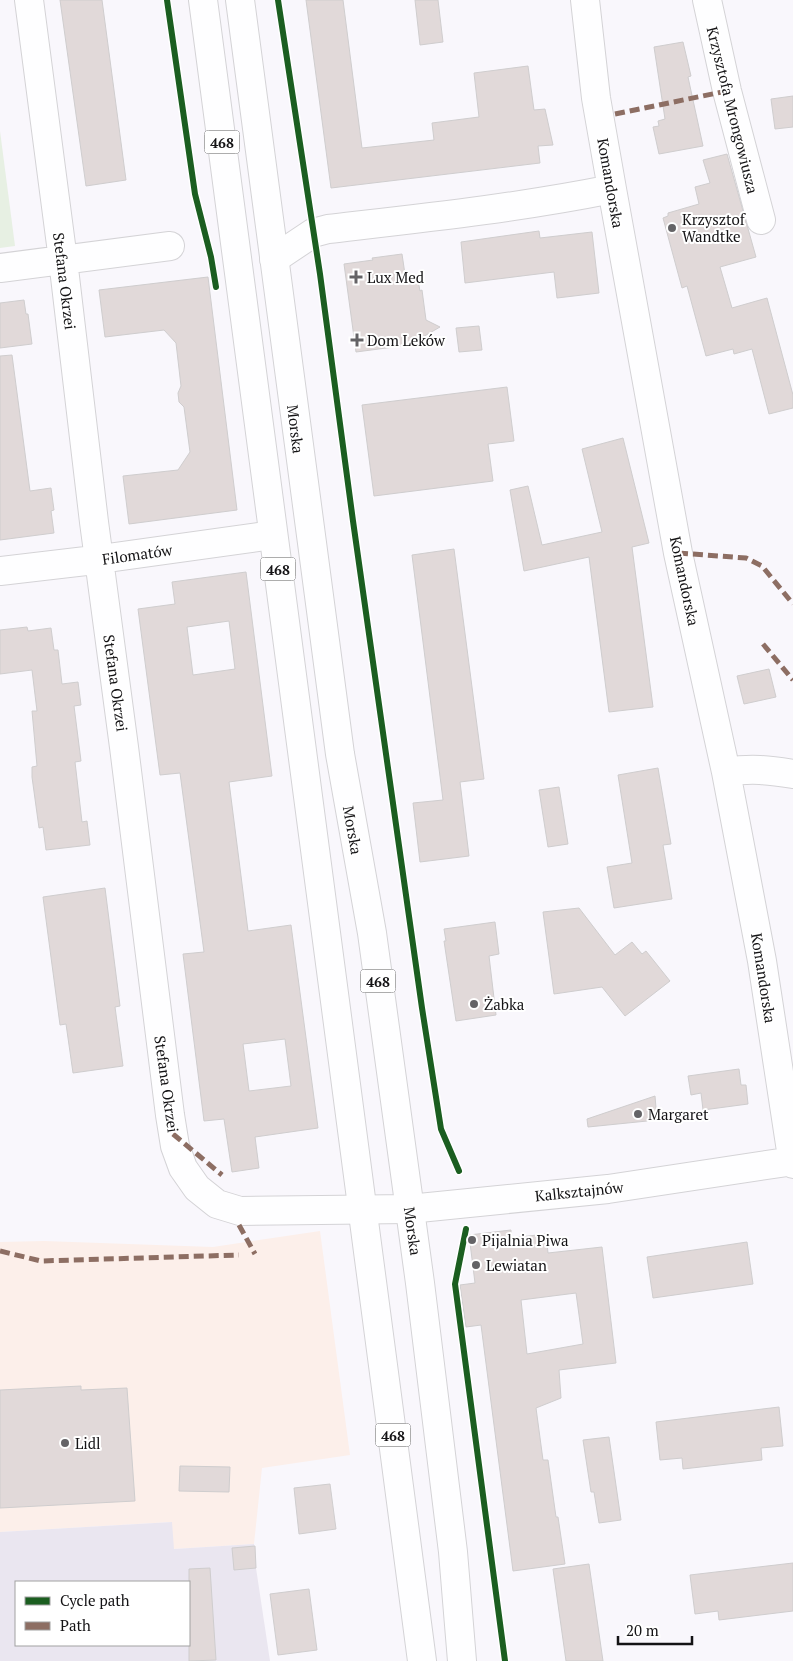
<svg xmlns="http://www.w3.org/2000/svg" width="793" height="1661" font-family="'PT Serif',serif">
<rect width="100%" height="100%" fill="#f9f7fc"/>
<path fill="#fcefea" d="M320 1231 350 1455 262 1468 254 1544 173 1549 171 1522 0 1532V1242L44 1241 213 1247Z"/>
<path fill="#eae6f0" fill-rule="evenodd" d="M172 1522 174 1549 254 1544 256 1568 270 1661H0V1532ZM16 1582H189V1645H16Z"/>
<path fill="#e7f0e3" d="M0 131 15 246 0 248Z"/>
<path fill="#e1d9d9" stroke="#cfcdce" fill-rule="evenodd" d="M60 0H102L126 180 86 186Z
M306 0H343L362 148 434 140 432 123 479 117 474 73 528 66 534 110 545 109 553 145 538 146 540 163 331 188Z
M415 0H438L443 42 420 45Z
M683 42 691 76 688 77 703 146 659 154 653 127 659 126 658 121 665 119 654 47Z
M793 96V127L775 129 771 99Z
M727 154 756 257 720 267 732 308 767 298 793 395V408L769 414 752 349 734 354 733 349 706 356 687 286 682 288 663 218 668 216V213L699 204 695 187 710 183 703 160Z
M539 231 540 238 592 232 599 293 557 298 554 272 465 283 461 242Z
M402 254 406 281 418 280 420 291 422 290 426 320 440 327 409 345 356 352 344 264 373 260 372 258Z
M208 277 237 510 129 524 123 476 178 470 190 452 184 407 179 402 178 393 181 386 176 343 164 330 105 337 99 290Z
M24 300 26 314H28L32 344 0 348V303Z
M479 326 482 350 459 352 456 328Z
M12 355 30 491 51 488 54 510 51 511 54 533 0 540V356Z
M507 387 514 441 488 444 493 481 374 496 362 405Z
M623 438 649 543 632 547 653 707 609 712 589 557 524 571 510 490 528 486 542 545 602 532 582 449Z
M454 549 484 779 460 782 469 856 420 862 413 803 443 800 412 555Z
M246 572 272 776 229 782 240 868 248 931 291 925 318 1128 255 1137 259 1168 232 1172 224 1119 204 1121 183 954 204 952 180 773 160 775 138 609 175 604 172 582ZM229 621 235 669 193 675 187 627ZM285 1039 291 1086 249 1091 243 1044Z
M27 627 28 631 51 628 54 650H58L62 684 78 682 81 705 74 706 81 761 75 762 82 822 87 821 90 845 46 850 43 827 39 828 32 777V767L37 766 32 711H37L32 670 0 674V630Z
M769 669 776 697 744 704 737 676Z
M658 768 671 844 663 845 672 899 614 908 607 867 632 863 618 775Z
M559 787 568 844 548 847 539 790Z
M105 888 120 1006 115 1007 123 1066 73 1073 66 1024 60 1025 43 897Z
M579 908 615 955 632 942 642 954 646 951 670 981 625 1016 602 987 554 994 543 912Z
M495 922 499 954 489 956 496 1015 456 1021 444 941H446L444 929Z
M739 1069 741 1085H746L748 1104 703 1110 701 1093 691 1095 688 1076Z
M655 1096 657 1120 588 1127 587 1119Z
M511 1230V1238L546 1234 548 1253 602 1247 616 1363 559 1370 561 1398 536 1408 543 1460H548L556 1517H558L565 1564 513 1571 481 1325 466 1327 460 1285 475 1283 469 1235ZM576 1293 583 1344 527 1354 521 1300Z
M747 1242 753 1284 653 1298 647 1257Z
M81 1386V1390L127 1388 135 1501 0 1508V1390Z
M779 1407 783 1446 761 1448 762 1460 683 1469 682 1458 660 1460 656 1422Z
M609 1437 621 1520 599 1523 594 1492H591L583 1440Z
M180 1466 230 1467 229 1492 179 1491Z
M330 1484 336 1529 299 1534 294 1488Z
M255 1546 256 1568 234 1570 232 1548Z
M793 1563V1611L719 1620 718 1611 695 1614 690 1575Z
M589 1564 603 1661H566L553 1569Z
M210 1568 216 1660 189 1661V1569Z
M309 1589 317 1650 278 1655 270 1594Z"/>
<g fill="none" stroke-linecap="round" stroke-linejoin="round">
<g stroke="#d4d3d6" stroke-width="30">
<path id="minor" d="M29 0 63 260 94 522 124 747 170 1115 175 1146 183 1168 197 1188 217 1204 240 1211 409 1209 608 1189 793 1161
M585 0 596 98 612 189 678 553 726 772 762 961 793 1164
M707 0 727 91 761 220
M274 259 313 233 328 229C423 218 518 208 612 189
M0 268 170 246
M0 571 86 561 273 535
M726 772C752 768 768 770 793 774"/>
</g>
<g stroke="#d4d3d6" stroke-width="30">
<path id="major" d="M203 0 422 1661
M240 0 340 754 372 933 420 1283 453 1552 462 1661"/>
</g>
<use href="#minor" stroke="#fefeff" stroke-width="28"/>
<use href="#major" stroke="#fefeff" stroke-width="28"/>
<path stroke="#8d6e63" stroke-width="5" stroke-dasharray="10 5" stroke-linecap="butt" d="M615 114 727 91
M678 553 746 558 762 566 793 604
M763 644 793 680
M173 1134 222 1175
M239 1225 255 1254
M0 1251 41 1261 239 1255"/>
<g stroke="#fff" stroke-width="9">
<path id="cycleway" d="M167 0 195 194 211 257 216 287
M278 0 320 274 353 521 422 1008 441 1129 459 1171
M466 1229 455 1284 505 1661"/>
</g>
<use href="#cycleway" stroke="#1b5e20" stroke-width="6"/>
</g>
<g fill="#646366" stroke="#fff" stroke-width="2">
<circle cx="672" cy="228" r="5"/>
<path d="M353.5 269.5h5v5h5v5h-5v5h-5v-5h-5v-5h5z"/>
<path d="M354.5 332.5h5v5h5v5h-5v5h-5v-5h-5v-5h5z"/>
<circle cx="474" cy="1004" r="5"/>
<circle cx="638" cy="1114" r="5"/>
<circle cx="472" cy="1240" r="5"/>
<circle cx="476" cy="1265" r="5"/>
<circle cx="65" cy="1443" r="5"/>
</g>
<g text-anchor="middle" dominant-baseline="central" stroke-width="4" stroke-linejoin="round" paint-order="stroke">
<g fill="#fff" stroke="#5a5a5b" stroke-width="1">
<rect x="204.5" y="130.5" width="35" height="23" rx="4"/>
<rect x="260.5" y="557.5" width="35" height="23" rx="4"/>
<rect x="360.5" y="969.5" width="35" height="23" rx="4"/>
<rect x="375.5" y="1423.5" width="35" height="23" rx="4"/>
</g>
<g font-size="14" font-weight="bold" fill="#141315">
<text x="222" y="142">468</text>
<text x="278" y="569">468</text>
<text x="378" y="981">468</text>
<text x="393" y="1435">468</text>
</g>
<g font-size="15" fill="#141315" stroke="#fff">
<text transform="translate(733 110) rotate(76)">Krzysztofa Mrongowiusza</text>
<text transform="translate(611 183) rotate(80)">Komandorska</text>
<text transform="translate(65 281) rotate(83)">Stefana Okrzei</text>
<text transform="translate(296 429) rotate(83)">Morska</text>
<text transform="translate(137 554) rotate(-8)">Filomatów</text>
<text transform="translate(685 581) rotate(78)">Komandorska</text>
<text transform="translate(116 683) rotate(82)">Stefana Okrzei</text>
<text transform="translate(353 830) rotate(80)">Morska</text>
<text transform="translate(764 978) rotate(81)">Komandorska</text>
<text transform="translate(167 1084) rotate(82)">Stefana Okrzei</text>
<text transform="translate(579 1191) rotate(-6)">Kalksztajnów</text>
<text transform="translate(413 1231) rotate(82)">Morska</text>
</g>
<g font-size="15" fill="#141315" stroke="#fff" text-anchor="start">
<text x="682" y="219">Krzysztof<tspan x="682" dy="17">Wandtke</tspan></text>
<text x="367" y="277">Lux Med</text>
<text x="367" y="340">Dom Leków</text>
<text x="484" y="1004">Żabka</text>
<text x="648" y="1114">Margaret</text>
<text x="482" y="1240">Pijalnia Piwa</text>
<text x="486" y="1265">Lewiatan</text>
<text x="75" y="1443">Lidl</text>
</g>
</g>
<rect x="15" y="1581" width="175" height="65" fill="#ffffff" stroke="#a1a1a1"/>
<rect x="25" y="1597" width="25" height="8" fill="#1b5e20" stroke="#a1a1a1"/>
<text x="60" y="1606" font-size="15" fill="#141315">Cycle path</text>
<rect x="25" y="1622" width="25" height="8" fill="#8d6e63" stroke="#a1a1a1"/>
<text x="60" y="1631" font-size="15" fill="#141315">Path</text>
<path d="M618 1636v8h74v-8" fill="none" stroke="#141315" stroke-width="2.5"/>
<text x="626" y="1636" font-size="15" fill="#141315" stroke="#ffffff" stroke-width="4" paint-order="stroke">20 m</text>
</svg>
